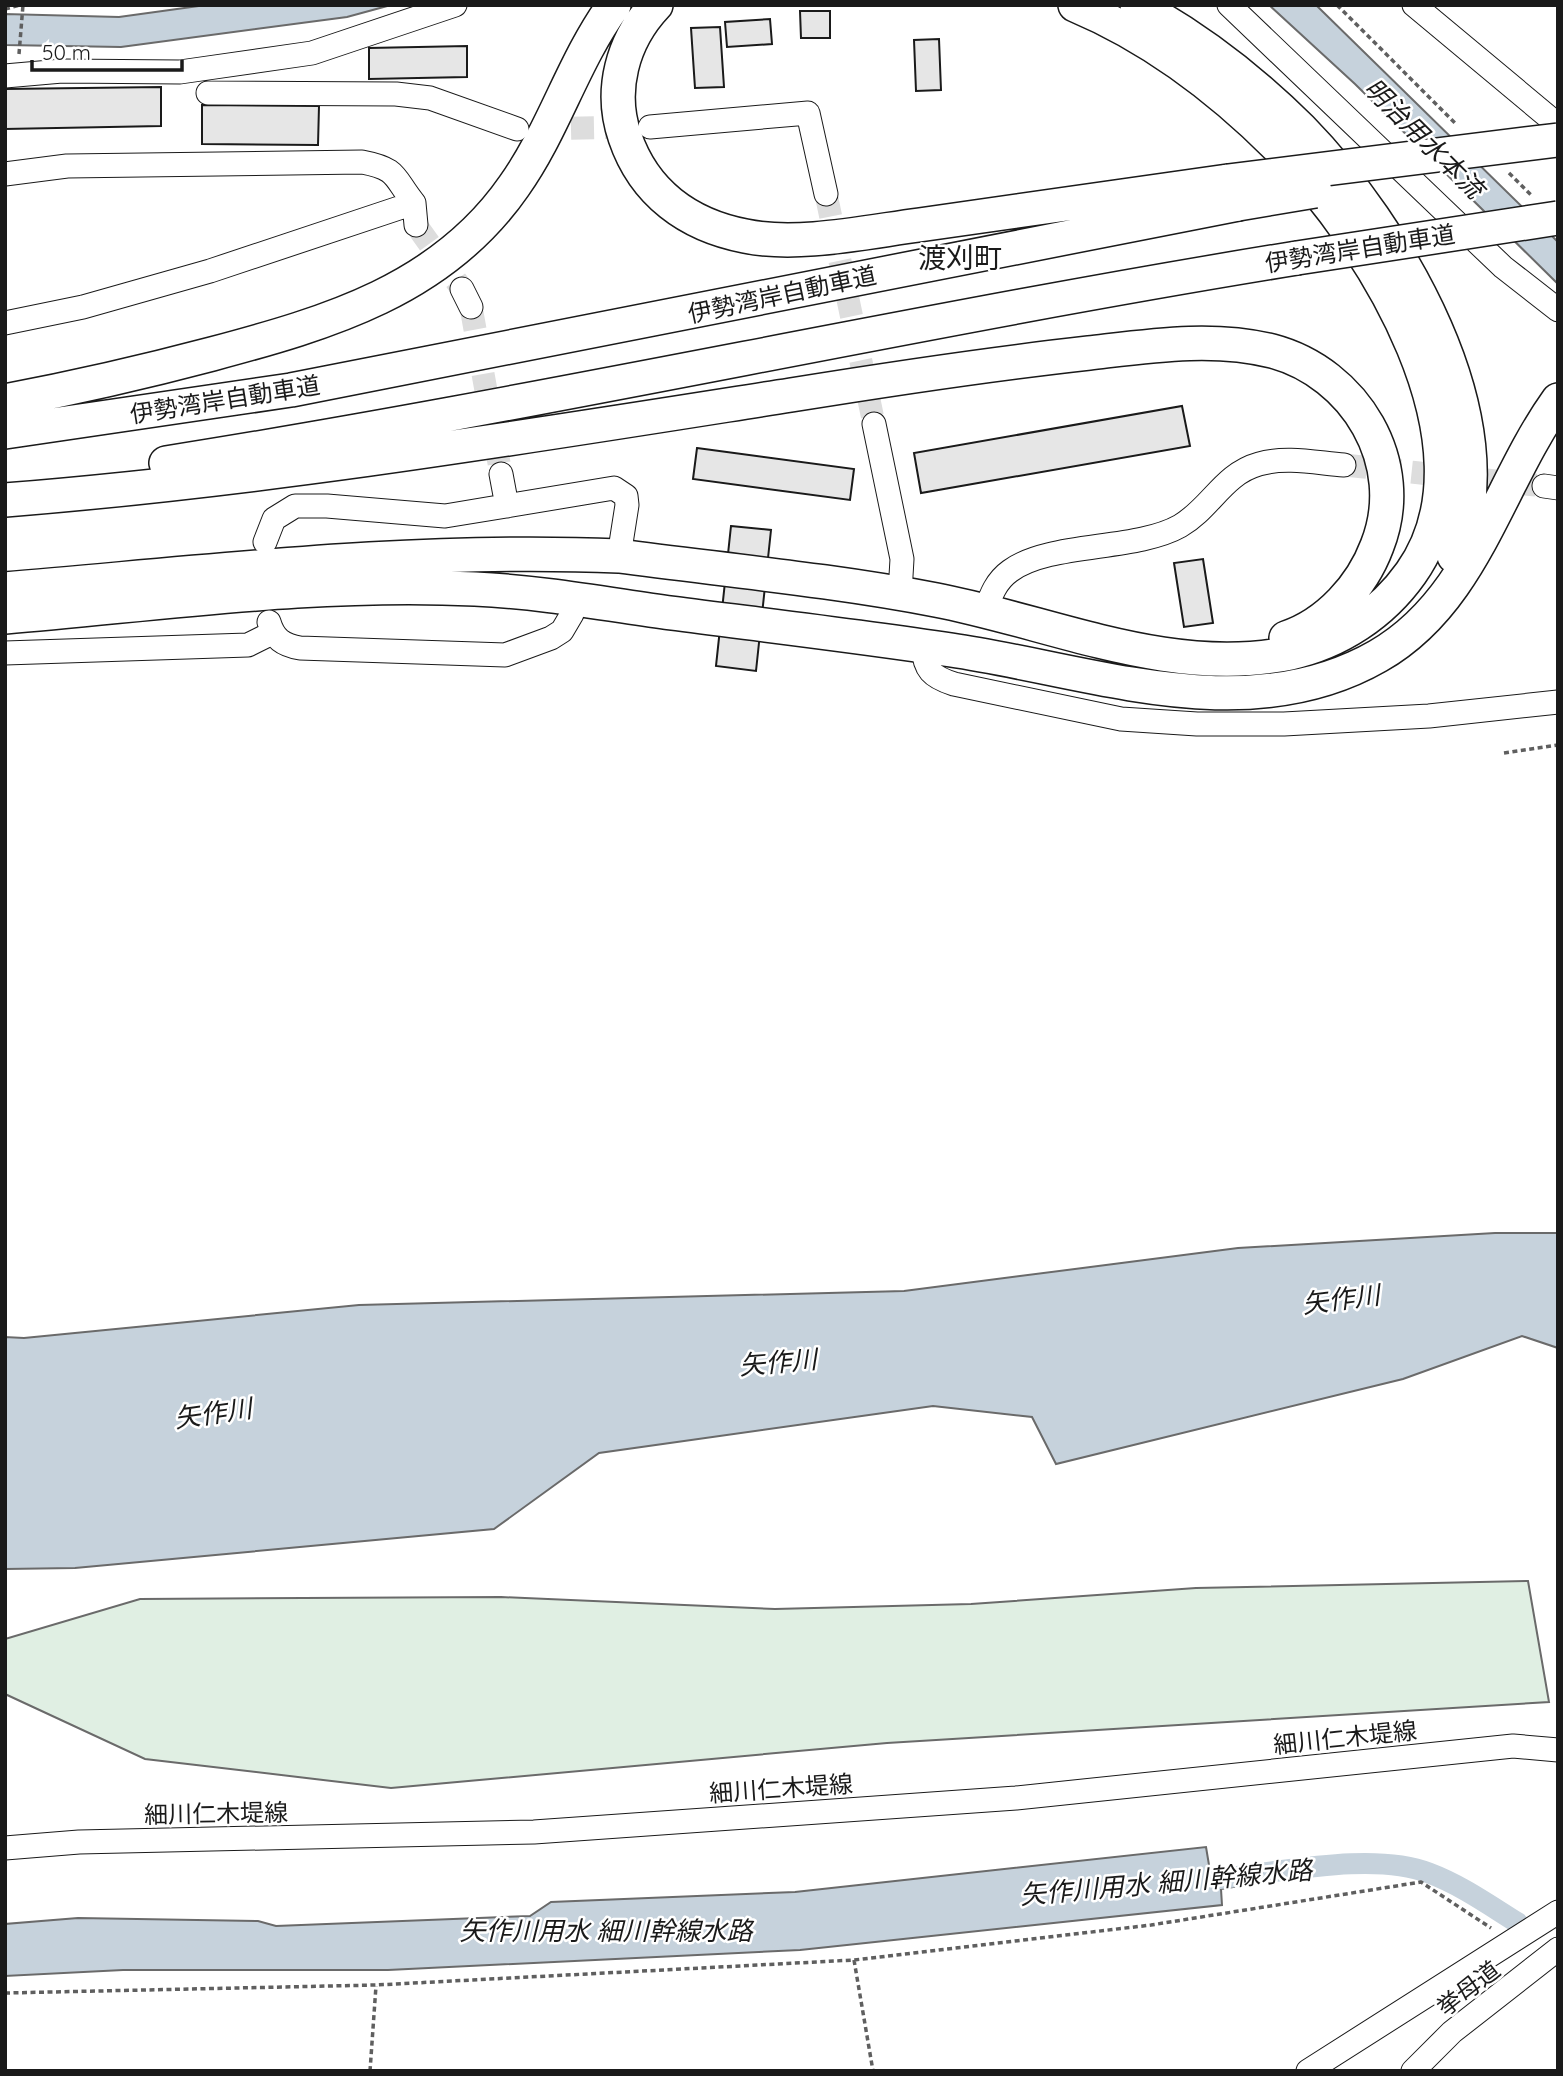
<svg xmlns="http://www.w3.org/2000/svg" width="1563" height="2076" font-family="Quicksand,'Noto Sans JP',sans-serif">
<rect width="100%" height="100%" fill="#fff"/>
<path fill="#e0efe3" stroke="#6a6a6a" stroke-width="2" d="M1528 1581 1549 1702 887 1743 391 1788 145 1759 5 1694V1639L140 1599 501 1597 775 1609 971 1604 1196 1588Z"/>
<path fill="#c6d2dc" stroke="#6a6a6a" stroke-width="2" d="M206 5H391L347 17 121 47 5 45V14L119 17Z
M1269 5H1316L1558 242V284L1355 84Z
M1495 1233H1558V1348L1522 1336 1403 1379 1056 1464 1032 1417 933 1406 599 1453 494 1529 75 1568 5 1569V1337L24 1338 359 1305 904 1291 1238 1248Z
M1206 1847 1210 1871 1232 1869 1234 1887 1221 1889 1222 1905 800 1950 388 1970H123L5 1976V1924L78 1918 258 1921 276 1926 530 1916 551 1902 795 1892Z"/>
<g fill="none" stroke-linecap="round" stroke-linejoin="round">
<path stroke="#c6d2dc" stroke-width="21" d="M1206 1880C1270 1875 1370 1850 1429 1873 1461 1885 1489 1905 1518 1923"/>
</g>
<path fill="#e6e6e6" stroke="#1a1a1a" stroke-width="2" d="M800 11H830V38H801Z
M770 19 772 44 727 47 725 22Z
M720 27 724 87 695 88 691 28Z
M939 39 941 90 916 91 914 40Z
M467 46V77L369 79V48Z
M161 87V126L5 129V89Z
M202 105 319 106 318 145 202 144Z
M1182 406 1190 446 921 493 914 453Z
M697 448 854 469 850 500 693 479Z
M731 526 771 530 756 671 716 666Z
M1203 559 1213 623 1184 627 1174 563Z"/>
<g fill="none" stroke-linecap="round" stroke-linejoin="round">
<path stroke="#ddd" stroke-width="23" stroke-dasharray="23 11" stroke-linecap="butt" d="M537 129 636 127
M826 194 874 424
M416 225 462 289
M471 307 501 474
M1344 465 1544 486"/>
<g stroke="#1a1a1a" stroke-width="25">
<path id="minor" d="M1229 5 1503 267 1558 310
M1414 5 1558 125
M5 76 62 71 180 72 312 53 455 5
M208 93 396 94 430 98 517 129
M650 127 808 113 826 194
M5 174 67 166 362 162C399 169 393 177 414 203
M462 289 471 307
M5 323 83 307 210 271 414 203 416 225
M874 424 902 559 900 593
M501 474 507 506
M1544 486 1558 488
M265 542 274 519 295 506H327L445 516 614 488 626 496 627 505 619 556
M985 611C991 595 996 581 1010 571 1049 542 1136 551 1180 526 1211 508 1223 474 1259 464 1286 456 1317 463 1344 465
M269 622C274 639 283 645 300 648L505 655 551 638 562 631 572 614 573 600
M923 646C924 670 932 677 954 684L1121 719 1197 724H1284L1429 716 1558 702
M5 653 248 645 272 633
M5 1848 79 1842 534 1832 1016 1798 1513 1746 1558 1750
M1308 2071 1558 1912
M1413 2071 1452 2032 1558 1949"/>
</g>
<g stroke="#1a1a1a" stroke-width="36">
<path id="highway" d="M656 5C622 41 609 91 625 137 644 193 688 225 745 236 797 247 866 232 919 225 1022 211 1125 196 1228 181
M1137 5C1197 38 1252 80 1301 129 1395 225 1514 420 1454 556
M5 401C74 388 144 372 212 354 328 323 442 290 514 186 554 130 573 61 614 5
M5 432 291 390 1238 204
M166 463C545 403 919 319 1297 258
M5 500C269 479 530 436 791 395 890 379 990 364 1089 353 1149 346 1212 336 1272 351 1355 373 1410 463 1377 546 1362 586 1328 624 1286 638
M5 589C209 572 414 547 619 556 724 570 832 580 936 600 1051 622 1171 678 1290 653 1339 642 1382 614 1411 573 1501 446 1371 240 1279 148 1221 90 1151 37 1075 5
M5 617C161 604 319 581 475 589 541 592 606 604 671 613 764 625 858 636 951 650 1089 670 1246 732 1378 656 1474 601 1497 485 1558 400"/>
</g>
<path stroke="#5f5f5f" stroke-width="3.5" stroke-dasharray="5 3.5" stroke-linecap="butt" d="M1337 5 1457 125
M5 9 20 5
M19 54 23 5
M1509 173 1531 195
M1504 753 1558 745
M854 1960 873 2071
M5 1993 376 1985 854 1960 1151 1925 1421 1882 1491 1928
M370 2071 376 1986"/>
<use href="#minor" stroke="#fff" stroke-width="23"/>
<use href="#highway" stroke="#fff" stroke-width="33"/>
<g stroke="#1a1a1a" stroke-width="36" stroke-linecap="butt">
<path id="highway-bridge" d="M1228 181 1558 140
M1238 204 1315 191
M1297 258 1558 218"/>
</g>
<use href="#highway-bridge" stroke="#fff" stroke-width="33"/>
</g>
<g text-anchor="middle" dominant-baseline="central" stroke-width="5" stroke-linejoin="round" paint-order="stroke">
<g font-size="24" fill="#1a1a1a" stroke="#fff">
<text transform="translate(1360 248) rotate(-9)">伊勢湾岸自動車道</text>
<text transform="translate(782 294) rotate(-12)">伊勢湾岸自動車道</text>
<text transform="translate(225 399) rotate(-9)">伊勢湾岸自動車道</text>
<text transform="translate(1345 1737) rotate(-6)">細川仁木堤線</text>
<text transform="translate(781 1788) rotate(-4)">細川仁木堤線</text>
<text transform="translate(216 1813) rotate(-1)">細川仁木堤線</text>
<text transform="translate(1468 1988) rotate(-38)">挙母道</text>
</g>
<g font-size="26" font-style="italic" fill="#1a1a1a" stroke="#fff">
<text transform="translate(1424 138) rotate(45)">明治用水本流</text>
<text transform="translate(1341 1299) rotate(-7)">矢作川</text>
<text transform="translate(778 1362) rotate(-5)">矢作川</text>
<text transform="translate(213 1413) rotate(-8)">矢作川</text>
<text transform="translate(1166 1882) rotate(-5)">矢作川用水 細川幹線水路</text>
<text x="606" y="1930">矢作川用水 細川幹線水路</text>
</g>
<g font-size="28" fill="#1a1a1a" stroke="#fff">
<text x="960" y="257">渡刈町</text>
</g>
</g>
<rect width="1563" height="2076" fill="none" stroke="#1a1a1a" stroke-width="14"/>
<path d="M32 60v10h150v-10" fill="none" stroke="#1a1a1a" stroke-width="3.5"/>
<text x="42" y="60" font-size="21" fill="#1a1a1a" stroke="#ffffff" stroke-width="5" paint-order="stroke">50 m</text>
</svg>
